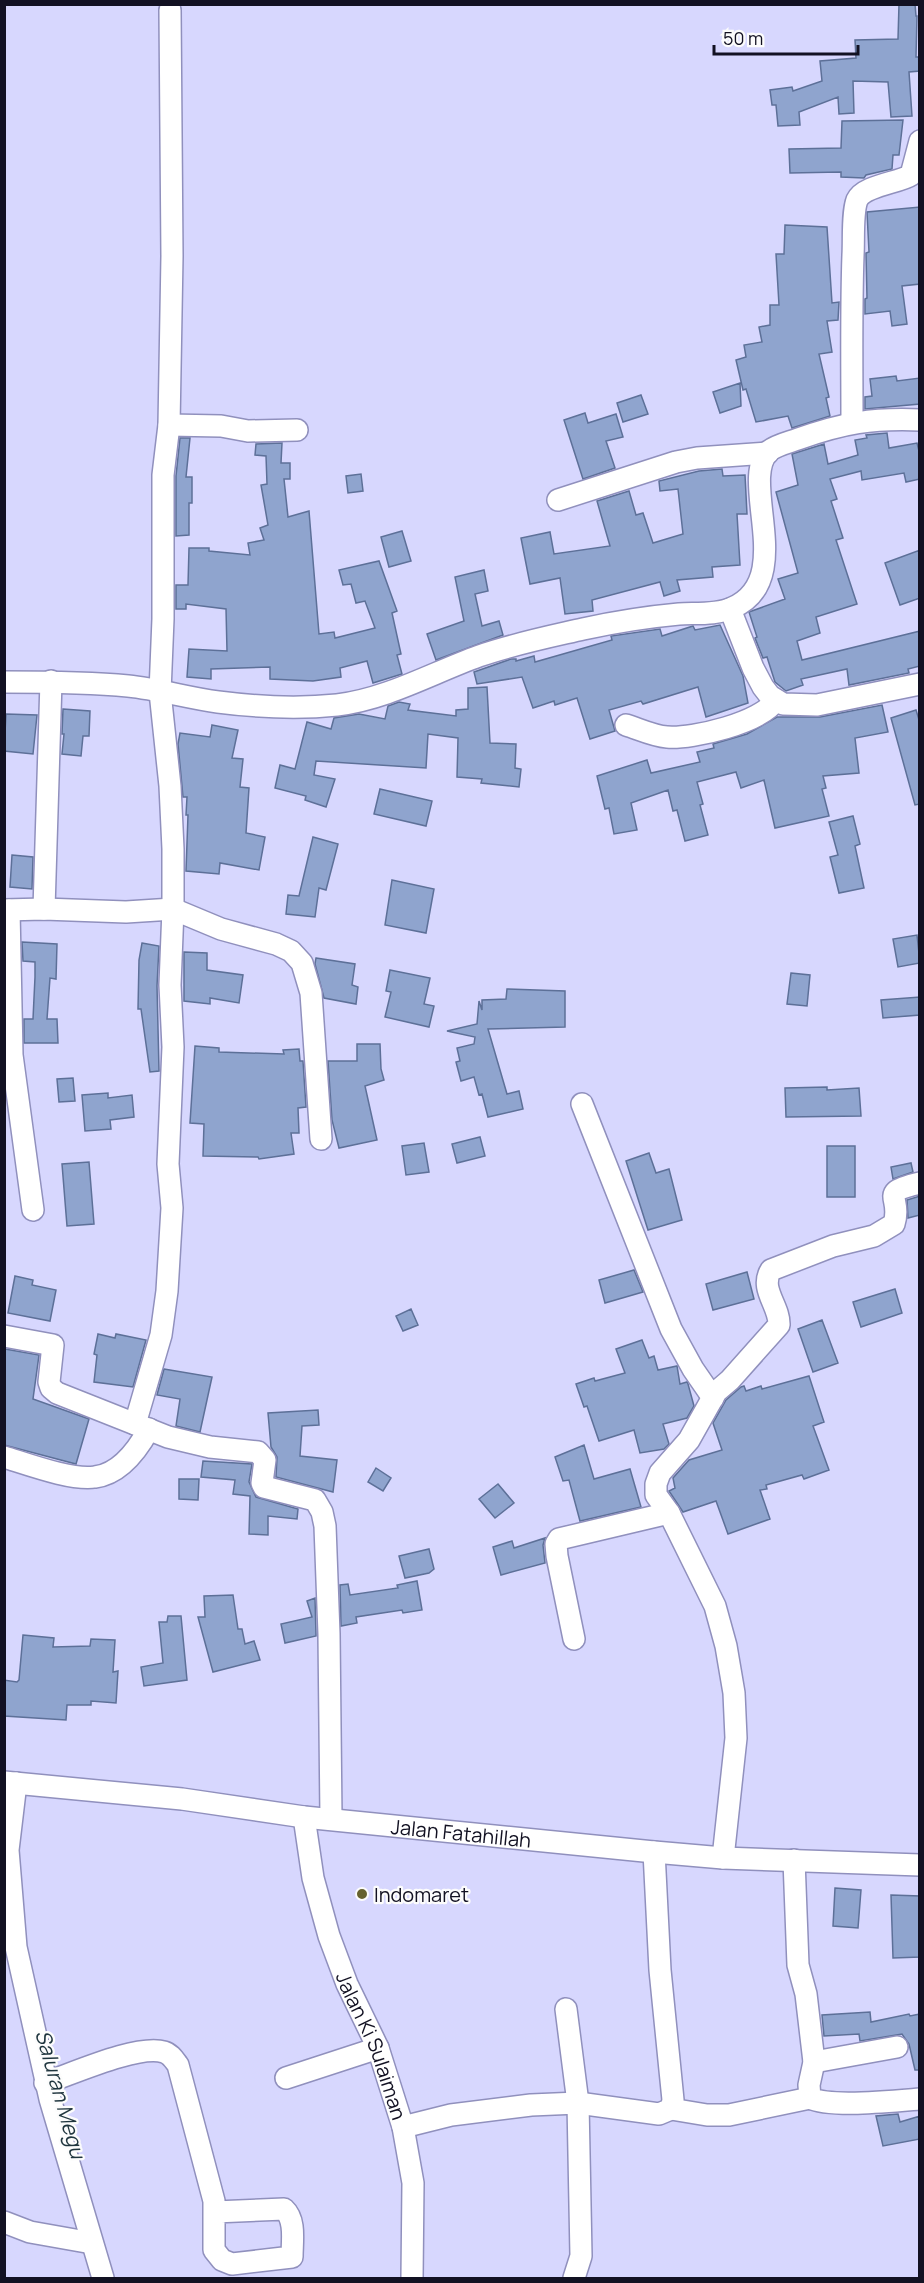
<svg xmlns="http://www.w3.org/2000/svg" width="924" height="2283" font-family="Manrope,sans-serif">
<rect width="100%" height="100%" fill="#d7d7fe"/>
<path fill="#8fa4ce" stroke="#5d7098" stroke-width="1.5" d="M899 4H915L916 16H917L916 57H920V71L909 72 912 116 891 117 888 82 853 81 854 113 839 114 838 97 799 112 800 125 778 126 776 105H772L770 90 792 87 793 91 822 81 820 61 856 58 855 40 898 39Z
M903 120 899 155H893L892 169 866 175 864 178 841 177V172L790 173 789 149 841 148 842 121Z
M920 207V284L902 286 907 324 892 326 890 311 865 314V299L867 298 866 253 869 252 867 212Z
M785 225 827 227 832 303 839 302 838 320 827 321 832 352 819 354 829 397 826 398 830 416 792 428 788 416 756 422 746 389 743 390 736 360 746 357 744 345 762 342 759 327 770 325V305H779L776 254H784Z
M896 376 897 381 920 378V404L865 409V397L872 396 870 379Z
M740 383 741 406 720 413 713 392Z
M641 395 648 414 623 422 617 403Z
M585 413 588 423 616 414 623 437 606 441 615 468 583 479 564 420Z
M887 433 889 448 917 443 920 455V479L906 482 904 473 862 480 861 471 830 479 837 499 831 501 843 538 836 540 857 604 816 617 820 633 797 641 802 660 920 631V666L908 669 909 673 849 685 847 669 801 679 803 685 786 691 775 682 767 657 763 658 755 638 757 637 749 612 785 599 778 579 798 573 776 492 798 485 792 454 824 444 828 464 858 455 855 440 867 438 866 435Z
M180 438H190L186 477H192V503H189V535L176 536V476Z
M282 443 281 463H290V479H284L288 517 309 511 319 634 334 632 335 638 375 628 365 601 356 603 351 584 343 585 339 570 379 561 397 611 392 613 401 654 397 655 402 674 373 683 367 661 340 668 341 677 313 681 270 679V667L211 669V679L187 677 189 649 227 651 226 609 186 604V609H176V585H188L189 548H209V551L250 555 248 543 264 540 260 528 268 525 261 485 267 484 266 456 255 455 256 444Z
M722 469 723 476 745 475 747 514H737L740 565 712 567 713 577 677 580 680 591 664 596 660 582 592 600 593 611 565 614 560 578 530 584 521 538 550 532 554 554 610 546 597 501 629 491 636 515 643 513 653 543 683 534 678 489 660 491 659 481 699 471Z
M361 474 363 491 348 493 346 476Z
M402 531 411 561 389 567 381 537Z
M920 550V598L900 605 885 563Z
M484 570 488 591 475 594 482 626 499 621 503 635 436 660 427 634 464 621 455 577Z
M720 625 743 676 748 703 706 717 698 687 643 704 641 701 609 710 615 731 590 739 577 698 555 705 554 701 533 708 522 677 477 684 474 672 511 659H516V661L534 656 535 662 612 640 611 636 660 629 662 636 693 626 695 630Z
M487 687 490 743 516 744 515 768 521 769 519 787 481 783 482 779 457 777 458 738 428 734 426 768 316 761 314 775 335 779 326 807 305 800 306 796 275 788 280 765 295 769 307 722 331 729 334 718 359 714 385 719 388 706 399 702 410 704 408 710 456 716V710L468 709V688Z
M882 705 888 732 855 738 859 773 823 776 826 788 822 789 829 816 775 828 764 780 741 788 736 772 697 782 703 804 700 805 708 835 685 841 677 810 673 811 668 790 631 803 637 830 614 834 609 808 605 809 597 776 647 760 651 773 700 762 697 752 714 748 713 744 747 734 777 717H820Z
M63 709 90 711 89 736H83L81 756 62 754 64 734H62Z
M916 710 920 723V804L915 805 891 718Z
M6 714 37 715 33 754 4 751Z
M212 725 238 730 232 758 243 759 240 787 249 788 246 833 265 837 259 870 220 863 219 874 186 871 188 815H186L187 797H183L178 744 180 733 210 737Z
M380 789 432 801 426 826 374 814Z
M853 816 860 844 855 846 864 888 839 893 830 857 838 855 829 822Z
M313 837 338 844 326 890 319 888 315 917 286 914 288 895 299 896Z
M12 855 33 857 32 889 10 887Z
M392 880 434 889 426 933 385 925Z
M917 935 920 963 898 967 893 939Z
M22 942 57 944 56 979 50 978 47 1019H57L58 1043H24V1019H33L35 977V962L23 961Z
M142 943 159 946 157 986 159 1071 150 1072 141 1009H138L139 960Z
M184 952 207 953V970L243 975 239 1003 210 998V1004L184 1001Z
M316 958 355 964 352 985 358 987 356 1004 324 998 315 964Z
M390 970 430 978 424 1004 434 1006 429 1027 385 1017 391 992 386 991Z
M791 973 810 975 807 1006 787 1004Z
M507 989 565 991V1027L488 1029 507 1094 519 1091 523 1109 488 1117 482 1094 479 1095 474 1077 461 1081 456 1062 460 1061 457 1048 474 1044 475 1037 447 1031 477 1024 479 1001 482 1010V1000L506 999Z
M920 997V1015L883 1018 881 1000Z
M357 1044H380L381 1069 384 1080 365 1086 377 1140 339 1148 332 1120 328 1061H357Z
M195 1046 219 1048V1052L284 1054 283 1050 299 1049 300 1061H303L306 1107 298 1108 299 1133H291L294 1154 259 1159 258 1157 203 1156 204 1124 190 1123Z
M73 1078 75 1101 59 1102 57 1079Z
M827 1087V1090L859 1088 861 1116 786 1117 785 1088Z
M108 1093V1098L132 1095 134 1117 110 1120 111 1129 85 1131 82 1095Z
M480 1137 485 1156 457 1163 452 1144Z
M424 1143 429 1172 406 1175 402 1146Z
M827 1146H855V1197H827Z
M649 1153 656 1173 669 1169 682 1220 648 1230 626 1161Z
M89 1162 94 1224 67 1226 62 1164Z
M911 1163 913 1172 893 1179 891 1167Z
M920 1196V1215L908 1218 907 1200Z
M634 1270 643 1292 605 1303 599 1280Z
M747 1272 754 1299 713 1310 706 1284Z
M15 1276 33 1280 32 1285 56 1290 50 1321 8 1313Z
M895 1289 902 1313 861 1327 853 1302Z
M411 1309 418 1325 403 1331 396 1316Z
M822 1320 838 1363 813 1372 798 1329Z
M98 1334 115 1338 116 1334 146 1340 133 1387 94 1382 97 1355 94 1354Z
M642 1340 649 1358 654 1356 658 1370 677 1366 680 1384 687 1382 688 1384 694 1406 687 1418 663 1424 669 1444 664 1449 640 1453 634 1430 599 1441 587 1406 584 1407 576 1384 594 1378 595 1381 625 1373 616 1349Z
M5 1349 39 1355 33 1399 89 1419 76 1464 4 1445Z
M164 1369 212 1377 200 1432 176 1426 180 1399 157 1395Z
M809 1376 824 1422 813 1426 829 1470 804 1479 802 1475 766 1485 767 1489 760 1490 770 1519 728 1534 716 1501 683 1512 669 1491 675 1488 673 1478 689 1460 722 1450 713 1423 726 1400 741 1387 744 1386 746 1391 761 1386 762 1389Z
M318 1410 319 1425 302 1426 300 1456 337 1460 333 1492 276 1477 277 1457 271 1447 268 1413Z
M584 1445 594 1479 630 1469 641 1507 580 1521 569 1480 563 1481 555 1457Z
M203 1461 252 1464 249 1482 256 1497 298 1509 297 1519 268 1516V1535L249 1534 250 1496 233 1494 235 1480 201 1477Z
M376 1468 391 1478 383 1491 368 1482Z
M179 1479H199L198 1500 179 1499Z
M498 1484 514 1503 495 1518 479 1499Z
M545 1538 543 1545 545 1563 501 1575 493 1547 512 1541 514 1548Z
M429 1549 434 1569 429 1573 405 1578 399 1556Z
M417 1581 422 1610 403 1613 402 1610 356 1617 357 1623 341 1626 340 1585 348 1584 350 1595 398 1588 397 1585Z
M233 1595 238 1629H242L245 1644 254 1641 260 1660 213 1672 198 1617H205L204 1596Z
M315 1598 316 1636 285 1643 281 1624 312 1617 307 1601Z
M168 1616H181L187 1680 144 1686 141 1667 163 1663 159 1622H167Z
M23 1635 54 1638 53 1647 90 1646 91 1639 115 1640 113 1672 118 1671 116 1703 91 1701V1705H67L66 1720 4 1716V1680L17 1682 19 1680Z
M835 1888 861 1890 858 1928 833 1926Z
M891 1895 920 1896V1957L893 1958Z
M870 2012 871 2022 909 2014 910 2016 920 2014V2070H915L909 2044 902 2034 860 2041 859 2034 824 2036 822 2015Z
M898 2114 900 2122 920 2116V2139L883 2146 876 2116Z"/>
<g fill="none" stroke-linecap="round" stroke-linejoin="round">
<g stroke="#9090bd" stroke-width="24">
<g id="minor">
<path d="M852 422C852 366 851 311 853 255 854 240 852 213 857 200 864 185 899 183 911 175L920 141"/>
<path d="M169 425 221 426 248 431 297 430"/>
<path d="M558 500 676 462 697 458 768 453"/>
<path d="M730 609 753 668 763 687 770 696 783 704 817 705 920 684"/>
<path d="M4 682C46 682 87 682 128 686 158 689 188 698 218 702 257 707 298 709 337 705 387 699 432 673 479 656 513 644 548 637 583 629 615 622 646 617 679 614 695 613 717 615 732 608 798 580 738 480 769 451 776 445 790 442 798 439 843 423 872 418 920 420"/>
<path d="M626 725C639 729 653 736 667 737 693 739 761 723 776 700"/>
<path d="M44 909 51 681"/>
<path d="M4 910 44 909 126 912 173 909 221 929 276 944 291 951 302 963 311 993 321 1139"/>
<path d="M9 910 12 1055 33 1210"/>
<path d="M582 1104 671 1329 693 1369 713 1398"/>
<path d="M4 1336 53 1345 49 1382 51 1388 57 1393 168 1437 210 1447 258 1452 265 1460 262 1483 264 1487 315 1500 322 1512 325 1526 329 1634 331 1818"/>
<path d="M135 1424 161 1335 167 1291 172 1208 168 1164 173 1047 170 985 173 909V849L170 786 160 692 163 619V475L169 425 172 256 170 10"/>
<path d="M4 1457C27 1464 73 1481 95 1477 120 1474 138 1449 149 1429"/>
<path d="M574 1639 557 1556 556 1544 559 1539 669 1513"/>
<path id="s1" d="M4 1782 182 1799 304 1817 654 1852 723 1858 920 1865"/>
<path d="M16 1783 8 1850 16 1947 50 2099 103 2278"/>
<path id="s2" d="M304 1817 313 1878 329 1936 347 1984 378 2048 403 2127 413 2183 412 2278"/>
<path d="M723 1858 736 1738 734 1693 726 1646 715 1606 669 1513 656 1495V1484L660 1473 689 1440 716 1392 730 1380 779 1325C780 1306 759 1289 771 1270L833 1246 874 1236 894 1224C903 1196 876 1193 920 1183"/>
<path d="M794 1860 798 1965 806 1994 814 2062 809 2085 810 2098C830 2108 896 2101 920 2099"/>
<path d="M566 2009 578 2103 581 2256 574 2278"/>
<path d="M814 2062 897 2047"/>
<path d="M286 2078 378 2048"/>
<path d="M45 2083C72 2074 138 2044 164 2052 171 2054 174 2060 178 2065L214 2201V2250L222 2260 232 2264 292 2257C292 2241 296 2220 284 2209L215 2212"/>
<path d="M671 2109 707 2115H729L810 2098"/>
<path d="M403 2127 451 2115 531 2105 578 2103 659 2114 671 2109 673 2100 660 1970 654 1852"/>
<path d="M4 2222 30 2232 92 2243"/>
</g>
</g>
<use href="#minor" stroke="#fff" stroke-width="21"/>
</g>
<circle fill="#66622f" stroke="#fcfcfc" stroke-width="2" cx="362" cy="1894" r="6"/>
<g text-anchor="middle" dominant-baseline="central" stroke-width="4.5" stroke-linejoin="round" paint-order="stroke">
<g font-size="20" fill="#121122" stroke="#fcfcfc">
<text stroke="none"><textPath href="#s1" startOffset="460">Jalan Fatahillah</textPath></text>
<text stroke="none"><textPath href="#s2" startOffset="240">Jalan Ki Sulaiman</textPath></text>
</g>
<g font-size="20" fill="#121122" stroke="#fcfcfc" text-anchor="start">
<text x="374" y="1894">Indomaret</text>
</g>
<g font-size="21" font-style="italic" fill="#1f353e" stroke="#fcfcfc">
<text transform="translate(61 2094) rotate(74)">Saluran Megu</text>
</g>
</g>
<rect width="924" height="2283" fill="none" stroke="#121122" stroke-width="12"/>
<path d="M714 45v9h144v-9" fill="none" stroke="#121122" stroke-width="3"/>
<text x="723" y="45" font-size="18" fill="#121122" stroke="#fcfcfc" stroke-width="4.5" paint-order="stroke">50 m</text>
</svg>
